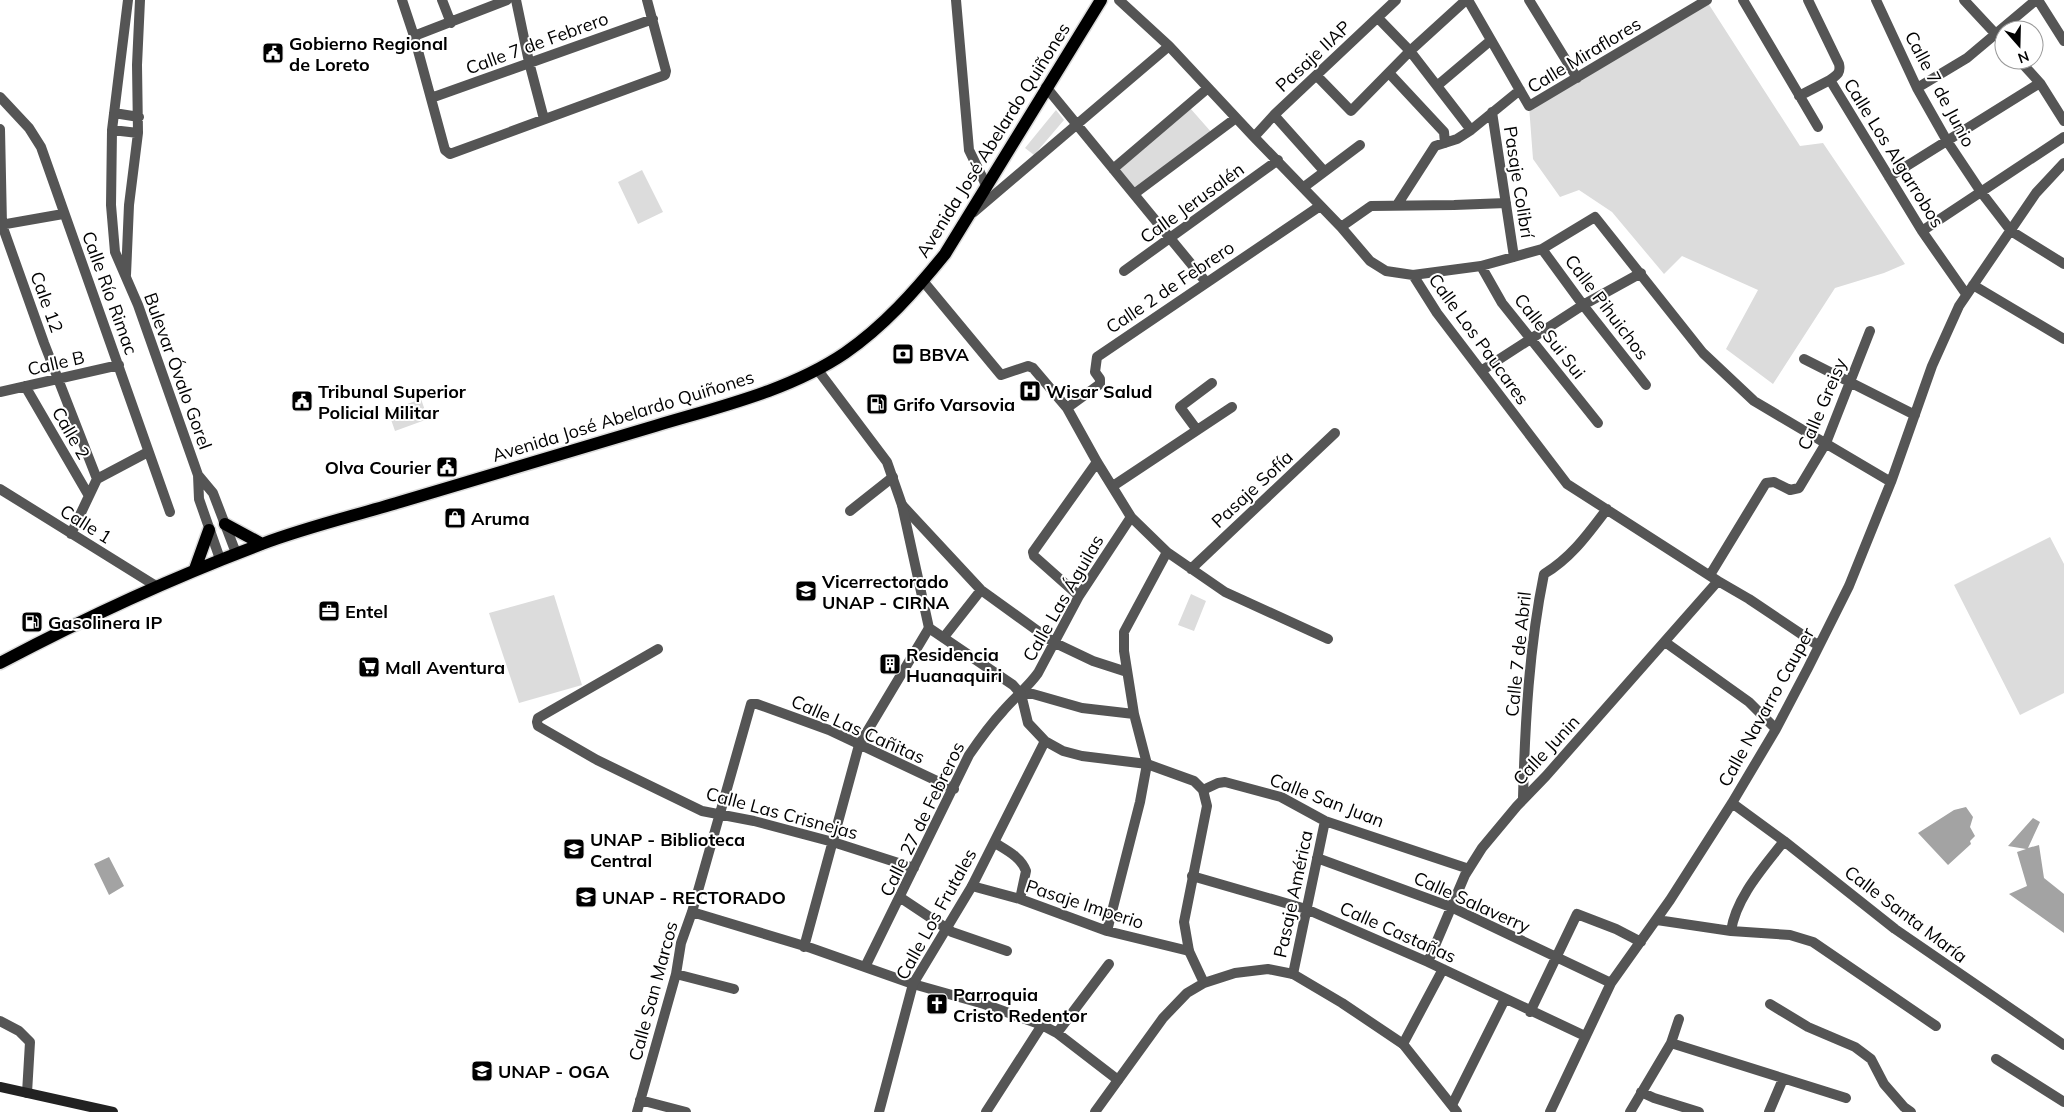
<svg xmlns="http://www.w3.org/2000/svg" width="2064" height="1112" font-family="Mulish,sans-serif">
<rect width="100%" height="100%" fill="#fff"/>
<path fill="#dcdcdc" d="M1706 0 1800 146 1823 143 1905 264 1884 273 1835 288 1773 384 1726 349 1758 290 1682 256 1664 274 1612 212 1579 190 1560 197 1533 159 1529 106Z
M1190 108 1212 133 1135 191 1116 168Z
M1056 110 1064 120 1034 155 1025 148Z
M642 170 663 212 638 224 618 182Z
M421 399 428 419 395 431 388 411Z
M2050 537 2064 564V693L2020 715 1954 585Z
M1191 594 1206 601 1194 631 1178 625Z
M554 595 582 685 519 703 489 613Z"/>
<path fill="#a3a3a3" d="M1966 807 1973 817 1970 827 1975 836 1970 841 1971 844 1948 865 1918 833 1954 810Z
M2033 818 2040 822 2028 848 2039 845 2044 878 2064 894V933L2009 894 2027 886 2017 852 2026 849 2008 846Z
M109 857 124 886 109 895 94 864Z"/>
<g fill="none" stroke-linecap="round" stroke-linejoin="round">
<g stroke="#dbdbdb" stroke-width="15">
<path id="primary" d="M225 524 262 544
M195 569 209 530
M0 663C85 618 171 578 262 544 307 527 354 516 400 502 485 477 570 452 655 426 718 407 789 391 845 353 884 326 915 291 945 254L1101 0"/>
</g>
<path stroke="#555" stroke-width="10" d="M128 0 112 130 111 205 115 252 138 305 198 475 199 499 220 559
M402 0 414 36 445 150 450 154 665 75 666 71 647 0
M442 0 451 23
M516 0 529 62 544 119
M956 0 969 150 987 187
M1119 0 1169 46 1254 137 1341 227 1370 261 1386 271 1413 275 1481 266 1542 249 1595 217 1703 353 1754 401 1891 482
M1468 0 1529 106 1707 0
M1529 0 1577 78
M1743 0 1818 127
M1808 0 1839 64C1841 73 1837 75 1830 80L1922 231 1966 294
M1876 0 1917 88 1947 141 1981 192 2011 231 2064 264
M1964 0 2004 43
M2038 0 2064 41
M1378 18 1410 51 1471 130
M414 36 507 0
M2019 60 2040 83 2064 121
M1389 73 1444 132 1445 143
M1317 76 1351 111 1410 51 1466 0
M1438 85 1490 41
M1046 87 1206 282
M1917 88 1967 58 2036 0
M1799 96 1830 80
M0 97 29 128 41 147 170 512
M431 98 653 19
M1492 112 1514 257
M114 113 139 117
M1274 115 1324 171
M0 129 2 225 44 343 97 479
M112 130 138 133
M1254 137 1274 115 1396 0
M1113 169 1208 88
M1889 177 2040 83
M1304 187 1360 145
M1134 194 1236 118
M1397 205 1435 146 1457 139 1471 130 1520 90
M974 212 1169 46
M0 225 63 214
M1341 227 1371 206 1454 205 1506 203
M1922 231 2064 137
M1542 249 1583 305 1646 385
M1481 266 1502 303 1598 423
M1124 271 1278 160
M126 275 129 205 138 133 137 65 140 0
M1413 275 1437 313 1567 484 1718 581 1749 599 1819 646
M923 281 1001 375 1028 366 1033 368 1067 408 1097 462 1131 517 1167 552 1225 592 1328 639
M1973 285 2064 339
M1804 359 1915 415
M1481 371 1583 305 1641 273
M25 386 89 496
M0 392 119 365
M1067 408 1100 384V379L1095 372 1097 357 1320 206
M1197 430 1180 407 1212 383
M198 475 213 493 236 553
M97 479 148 452
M1113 486 1232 407
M0 489 156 586
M902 505 981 590 1053 642 1093 661 1127 672
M850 511 893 477
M71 534 97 479
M1191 569 1335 433
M1710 575 1766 483 1774 482 1790 490 1799 488 1826 443 1870 331
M1079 596 1034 556 1033 552 1097 462
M944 637 981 590
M1665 642 1749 702 1776 729
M658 649 538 718 537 722 538 726 597 760 702 811 754 821 833 842 914 868
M1021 694H1033L1082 708 1134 714
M1203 790 1218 783 1225 782 1281 797 1325 821 1469 869
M1523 798C1525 724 1529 647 1544 574 1571 558 1588 534 1607 509
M1732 803 1784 841 1895 929 2064 1045
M995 843C1006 850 1021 857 1026 871L1020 899
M1317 858 1451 907 1611 983
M1192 876 1306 909 1428 962 1585 1036
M972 886 1020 899 1107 931 1189 951
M901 898 952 932 1007 951
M692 912 811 948 913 984 984 1004 1042 1025 1057 1033 1118 1080
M1657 920 1731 931 1790 935 1813 942 1936 1026
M1107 931 1140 802 1147 764 1134 714 1124 651V632L1167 552
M1731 931C1736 897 1764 867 1784 841
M804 947 859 745 929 628
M1428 962 1465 875 1482 848 1517 806 1546 776 1718 581
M865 967 969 755C980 739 990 725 1003 711 1015 697 1028 687 1038 673L1079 596 1131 517
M676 974 734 989
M1293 974 1325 821
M1770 1004 1808 1027 1855 1047 1871 1059 1884 1084 1904 1107 1911 1112
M1530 1012 1577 914 1616 929 1641 942
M0 1021 19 1031 30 1042 27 1093
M1057 1033 1109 964
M1671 1043 1846 1098
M1403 1044 1443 969
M1996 1059 2064 1102
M1641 1092 1654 1098 1699 1112
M640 1100 686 1112
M1452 1105 1505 999
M637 1112 676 974 681 943 692 912 751 704H757L829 730 954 789
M986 1112 1042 1025
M1550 1112 1611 983 1670 900 1732 803 1776 729 1808 668 1849 586 1891 482 1932 366 1959 306 2036 193 2064 163
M1630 1112 1671 1043 1679 1019
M1769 1112 1783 1079"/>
<path stroke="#555" stroke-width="10" d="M817 369 887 462 902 505 929 628 1013 685 1021 694 1028 723 1045 741 1063 751 1082 756 1147 764 1194 781 1203 790 1207 806 1184 922 1189 951 1204 983
M879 1112 913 984 972 886 1045 741
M1095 1112 1163 1018 1187 993 1204 983 1235 973 1268 969 1293 974 1342 1003 1403 1044 1457 1112"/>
<path stroke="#222" stroke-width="10" d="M0 1087 113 1112"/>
<use href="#primary" stroke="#000" stroke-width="12"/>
</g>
<defs>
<g id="civic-square" transform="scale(1.125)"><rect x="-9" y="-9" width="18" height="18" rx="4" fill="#000" stroke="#fff"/><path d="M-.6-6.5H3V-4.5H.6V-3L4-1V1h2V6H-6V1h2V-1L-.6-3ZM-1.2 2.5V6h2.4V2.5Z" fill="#fff"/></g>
<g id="bank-square" transform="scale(1.125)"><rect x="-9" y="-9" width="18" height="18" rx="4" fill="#000" stroke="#fff"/><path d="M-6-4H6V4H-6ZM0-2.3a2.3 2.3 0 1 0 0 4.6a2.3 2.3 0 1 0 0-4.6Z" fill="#fff"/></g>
<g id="hospital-square" transform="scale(1.125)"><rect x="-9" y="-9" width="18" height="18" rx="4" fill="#000" stroke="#fff"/><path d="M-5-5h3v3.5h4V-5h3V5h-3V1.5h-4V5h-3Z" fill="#fff"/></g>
<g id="fuel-square" transform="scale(1.125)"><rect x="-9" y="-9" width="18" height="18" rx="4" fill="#000" stroke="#fff"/><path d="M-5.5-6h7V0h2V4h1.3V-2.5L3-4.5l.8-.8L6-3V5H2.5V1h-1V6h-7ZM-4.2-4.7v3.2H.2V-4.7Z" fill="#fff"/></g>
<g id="shop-square" transform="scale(1.125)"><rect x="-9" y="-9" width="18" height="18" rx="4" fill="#000" stroke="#fff"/><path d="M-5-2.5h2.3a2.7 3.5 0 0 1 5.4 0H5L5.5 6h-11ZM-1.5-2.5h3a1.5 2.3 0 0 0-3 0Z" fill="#fff"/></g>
<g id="university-square" transform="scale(1.125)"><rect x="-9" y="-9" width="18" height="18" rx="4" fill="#000" stroke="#fff"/><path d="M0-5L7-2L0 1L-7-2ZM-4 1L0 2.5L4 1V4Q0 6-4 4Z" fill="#fff"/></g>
<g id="office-square" transform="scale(1.125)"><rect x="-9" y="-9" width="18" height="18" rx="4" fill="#000" stroke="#fff"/><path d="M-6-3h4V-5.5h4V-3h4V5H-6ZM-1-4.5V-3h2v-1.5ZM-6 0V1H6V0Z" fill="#fff"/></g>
<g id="building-square" transform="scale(1.125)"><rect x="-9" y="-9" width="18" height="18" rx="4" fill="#000" stroke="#fff"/><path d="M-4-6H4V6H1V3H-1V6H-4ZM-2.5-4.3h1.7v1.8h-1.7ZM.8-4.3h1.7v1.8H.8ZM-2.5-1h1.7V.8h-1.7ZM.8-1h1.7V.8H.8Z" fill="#fff"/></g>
<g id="supermarket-square" transform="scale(1.125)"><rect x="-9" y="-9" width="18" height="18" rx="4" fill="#000" stroke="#fff"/><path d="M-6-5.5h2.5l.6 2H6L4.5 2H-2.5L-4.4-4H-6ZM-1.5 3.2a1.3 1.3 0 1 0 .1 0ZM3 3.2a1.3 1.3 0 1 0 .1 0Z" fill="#fff"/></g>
<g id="church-square" transform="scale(1.125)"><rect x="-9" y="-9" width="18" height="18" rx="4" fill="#000" stroke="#fff"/><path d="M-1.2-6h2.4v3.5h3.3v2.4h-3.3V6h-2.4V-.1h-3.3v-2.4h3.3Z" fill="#fff"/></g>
</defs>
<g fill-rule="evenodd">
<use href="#civic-square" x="273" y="53"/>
<use href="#bank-square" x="903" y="354"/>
<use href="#hospital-square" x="1030" y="391"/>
<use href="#civic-square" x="302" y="401"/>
<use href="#fuel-square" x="877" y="404"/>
<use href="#civic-square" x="447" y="467"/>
<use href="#shop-square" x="455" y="518"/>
<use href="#university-square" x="806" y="591"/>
<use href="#office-square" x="329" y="611"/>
<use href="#fuel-square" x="32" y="622"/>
<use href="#building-square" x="890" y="664"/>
<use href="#supermarket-square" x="369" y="667"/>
<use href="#university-square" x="574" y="849"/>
<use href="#university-square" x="586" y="897"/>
<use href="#church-square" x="937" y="1004"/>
<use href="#university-square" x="482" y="1071"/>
</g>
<g text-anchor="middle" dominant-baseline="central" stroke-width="4" stroke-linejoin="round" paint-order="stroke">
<g font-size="18" font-weight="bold" fill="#000" stroke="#fff" text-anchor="start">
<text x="289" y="43">Gobierno Regional<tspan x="289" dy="21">de Loreto</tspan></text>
<text x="919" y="354">BBVA</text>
<text x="318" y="391">Tribunal Superior<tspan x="318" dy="21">Policial Militar</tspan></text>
<text x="1046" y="391">Wisar Salud</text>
<text x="893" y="404">Grifo Varsovia</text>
<text x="431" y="467" text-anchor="end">Olva Courier</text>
<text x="471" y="518">Aruma</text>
<text x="822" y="581">Vicerrectorado<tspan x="822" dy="21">UNAP - CIRNA</tspan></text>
<text x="345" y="611">Entel</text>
<text x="48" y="622">Gasolinera IP</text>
<text x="906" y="654">Residencia<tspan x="906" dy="21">Huanaquiri</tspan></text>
<text x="385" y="667">Mall Aventura</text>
<text x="590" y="839">UNAP - Biblioteca<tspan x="590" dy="21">Central</tspan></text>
<text x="602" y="897">UNAP - RECTORADO</text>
<text x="953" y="994">Parroquia<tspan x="953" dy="21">Cristo Redentor</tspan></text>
<text x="498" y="1071">UNAP - OGA</text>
</g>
<g font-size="18" fill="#000" stroke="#fff">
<text transform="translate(537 43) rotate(-20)">Calle 7 de Febrero</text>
<text transform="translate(1584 55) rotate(-31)">Calle Miraflores</text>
<text transform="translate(1313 56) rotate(-43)">Pasaje IIAP</text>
<text transform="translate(1940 89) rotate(62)">Calle 7 de Junio</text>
<text transform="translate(993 140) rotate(-58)">Avenida José Abelardo Quiñones</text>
<text transform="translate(1894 153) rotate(58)">Calle Los Algarrobos</text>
<text transform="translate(1519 182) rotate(81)">Pasaje Colibrí</text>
<text transform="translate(1192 203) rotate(-36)">Calle Jerusalén</text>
<text transform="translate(1170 287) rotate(-34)">Calle 2 de Febrero</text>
<text transform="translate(110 293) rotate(70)">Calle Río Rimac</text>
<text transform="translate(47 302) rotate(70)">Cale 12</text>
<text transform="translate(1607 307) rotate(53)">Calle Pihuichos</text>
<text transform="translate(1550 336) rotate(52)">Calle Sui Sui</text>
<text transform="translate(1479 339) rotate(54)">Calle Los Paucares</text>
<text transform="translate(56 363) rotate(-13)">Calle B</text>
<text transform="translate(178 371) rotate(70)">Bulevar Óvalo Gorel</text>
<text transform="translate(1822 404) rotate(-67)">Calle Greisy</text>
<text transform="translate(623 416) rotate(-17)">Avenida José Abelardo Quiñones</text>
<text transform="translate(71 433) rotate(60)">Calle 2</text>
<text transform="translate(1252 489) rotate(-43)">Pasaje Sofía</text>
<text transform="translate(86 524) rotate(32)">Calle 1</text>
<text transform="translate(1063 598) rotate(-60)">Calle Las Águilas</text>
<text transform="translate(1518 654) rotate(-84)">Calle 7 de Abril</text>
<text transform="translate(1766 707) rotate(-61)">Calle Navarro Cauper</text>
<text transform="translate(858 729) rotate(24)">Calle Las Cañitas</text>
<text transform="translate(1546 750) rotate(-47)">Calle Junin</text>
<text transform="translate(1327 800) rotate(21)">Calle San Juan</text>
<text transform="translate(782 813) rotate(15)">Calle Las Crisnejas</text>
<text transform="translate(922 819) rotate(-64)">Calle 27 de Febreros</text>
<text transform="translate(1293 894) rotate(-78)">Pasaje América</text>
<text transform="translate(1472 902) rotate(24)">Calle Salaverry</text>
<text transform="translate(1085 904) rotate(18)">Pasaje Imperio</text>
<text transform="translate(936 914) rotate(-61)">Calle Los Frutales</text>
<text transform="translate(1906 914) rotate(37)">Calle Santa María</text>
<text transform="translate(1398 932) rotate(24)">Calle Castañas</text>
<text transform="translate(653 991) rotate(-75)">Calle San Marcos</text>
</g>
</g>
<g transform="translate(2019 45) rotate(160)"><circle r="24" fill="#ffffff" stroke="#999999"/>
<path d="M0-4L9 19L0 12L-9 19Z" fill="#000000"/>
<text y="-8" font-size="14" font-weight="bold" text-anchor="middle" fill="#000000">N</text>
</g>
</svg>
